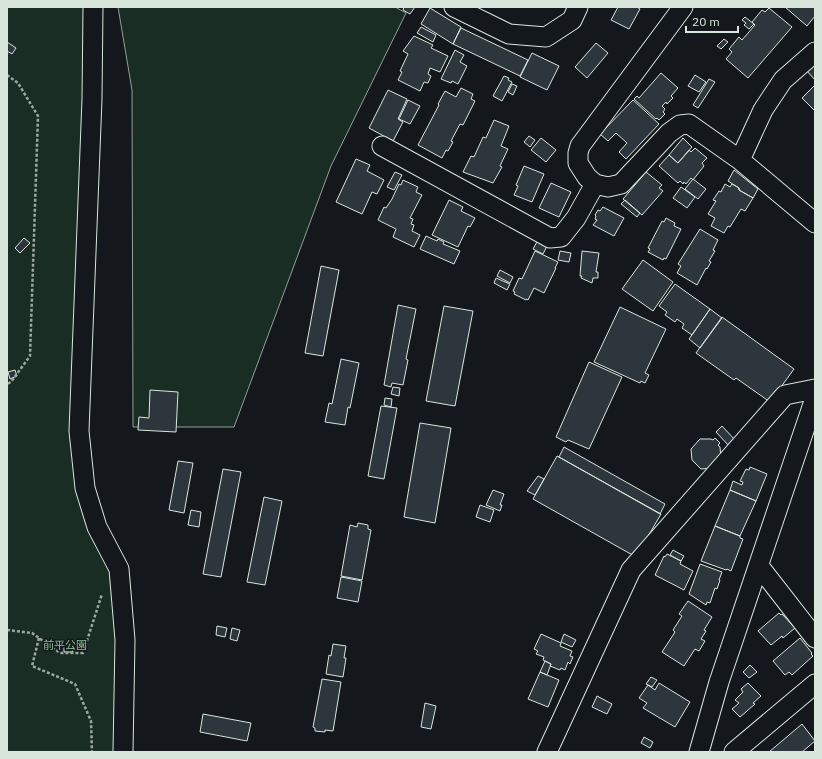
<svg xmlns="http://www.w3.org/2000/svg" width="822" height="759" font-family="'IBM Plex Sans','Noto Sans JP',sans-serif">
<rect width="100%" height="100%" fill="#14181c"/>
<path fill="#1a2d24" stroke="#939e99" d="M7 7H92L85 488 119 569 123 752H7Z
M118 7H395L406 13 331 166 234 427H133L132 90Z"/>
<path fill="#2c363c" stroke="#d8e6dc" d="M404 7H415L410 14 403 10Z
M618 7H637L640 9 629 29 611 20Z
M785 7H815V16L807 26Z
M430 8 461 27 453 44 421 24Z
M769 8 792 27 748 78 726 59 732 52 729 49 739 37 742 40 755 25 752 22 762 10 765 12Z
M745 17 754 24 749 29 744 25 746 23 742 20Z
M421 27 436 35 433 42 417 33Z
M461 28 528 60 520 76 453 44Z
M414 36 433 45 431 48 448 56 440 72 430 68 428 74 431 76 428 83 424 82 420 91 398 80 402 72 400 71 408 54 403 51Z
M724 39 728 42 721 49 717 46Z
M7 42 16 48 12 54 7 51Z
M596 43 608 53 587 78 575 67Z
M455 50 464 55 460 62 467 66 458 84 452 81 451 83 441 79Z
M532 53 559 66 547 90 520 77Z
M815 62V80L806 70Z
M661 73 678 88 671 96 673 98 667 104 666 102 662 106 665 109 663 112 665 114 659 120 657 118 656 119 634 99 637 96 639 98Z
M695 75 706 82 699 92 688 86Z
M504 76 509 78 508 80 512 82 502 101 493 96Z
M709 79 715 82 698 108 693 105Z
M512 84 517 86 513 95 508 92Z
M815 85V111L802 98Z
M461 88 473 94 471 99 475 101 463 125 460 124 451 141 453 142 448 151 446 150 442 158 418 145 439 105 438 104 445 91 456 97Z
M388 90 407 99 398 119 403 122 393 141 369 128Z
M408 100 420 106 410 124 399 119Z
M633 100 659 124 626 159 619 152 627 143 616 133 608 141 600 134Z
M494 120 509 126 501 146 508 149 500 166 502 167 493 183 463 172 471 156 474 157 483 137 486 138Z
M529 136 535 140 530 147 524 142Z
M541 138 556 150 546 162 531 150Z
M683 138 692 147 678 163 669 155Z
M695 148 707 158 702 163 704 166 693 180 691 178 686 184 684 182 683 184 680 181 678 183 659 166 669 155 678 163 689 150 691 152Z
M356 159 370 165 367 171 384 180 377 194 372 192 362 214 336 202Z
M524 166 544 174 532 202 514 195 518 186 516 185Z
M734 170 758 189 753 198 739 190V188L728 181Z
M395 172 402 175 394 190 387 187Z
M646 172 662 185 659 188 663 191 642 215 623 199Z
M693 179 706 189 698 199 685 189Z
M403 180 418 187 416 192 422 195 410 218 413 219 411 224 414 225 412 231 420 235 414 247 393 237 396 229 378 220 384 207 386 208 392 199 399 184 401 185Z
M551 183 571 192 559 217 539 208Z
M725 184 730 187 732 184 739 188V190L753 198 745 211 741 209 730 227 728 226 724 233 711 226 715 218 708 214 716 201 713 200 719 191 721 192Z
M681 187 695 197 687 208 673 198Z
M449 200 463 207 461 211 475 218 470 227 468 226 458 247 432 235Z
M625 200 640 213 637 217 621 204Z
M603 207 624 218 614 236 593 225 597 220 595 219 596 216 595 215 598 210 600 211Z
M666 218 675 223 674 226 681 229 666 259 664 258 663 260 648 252 650 249 648 248 662 221 664 222Z
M700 229 718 240 713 250 715 251 709 261 711 262 707 269 706 268 697 285 677 273 681 266 678 264Z
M426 236 437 241 438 239 444 242 443 244 460 251 454 264 420 249Z
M24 238 30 243 20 253 15 248Z
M538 240 547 246 543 254 533 249Z
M535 251 558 262 555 268H556L544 293 534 288 528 300 526 299V300L514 294 515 292 513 291 519 278 522 279Z
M560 251 571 253 569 262 558 260Z
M582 251 599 253 596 272H598V278H593L592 283 581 278 582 276H580Z
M643 260 673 282 653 311 622 289Z
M321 266 339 270 323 356 305 353Z
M500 270 513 277 510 283 497 276Z
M496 278 510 284 507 290 494 283Z
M675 284 710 309 692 335 682 328 684 324 677 319 675 322 665 315 667 312 659 306Z
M398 305 416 309 406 359 408 360 403 385 392 383 391 387 384 385Z
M444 306 473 311 455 406 426 401Z
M620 307 666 329 645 373 649 375 645 383 641 381 640 383 594 362Z
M710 309 722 318 700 348 689 339Z
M722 317 794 369 770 402 736 378 734 380 696 353Z
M341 359 359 363 350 408 348 407 345 425 325 422 329 403 332 404Z
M589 362 622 377 589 449 568 440 566 442 556 437Z
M15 370 17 376 10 379 8 372Z
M393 387 400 388 399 396 391 394Z
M150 390 178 392 176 432 138 430 139 417 149 418Z
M385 398 392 399 391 407 384 405Z
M381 406 397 408 384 479 368 476Z
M420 423 451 428 435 523 404 517Z
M722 426 736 441 730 447 716 432Z
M715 438 720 443 718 445 720 447 721 459 713 468 701 469 692 460 691 449 700 439H711L713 440Z
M564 447 665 504 660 514 559 457Z
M557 456 661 514 636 557 533 499Z
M178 461 193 463 184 513 169 510Z
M750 467 767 474 756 501 730 490 733 481 742 485 743 482 740 481 746 469 749 470Z
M223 469 241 472 221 577 203 574Z
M538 476 544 479 535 495 527 491Z
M493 490 504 494 500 505H502L500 511 486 505Z
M730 490 756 501 740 536 715 526Z
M264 497 282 501 265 585 247 582Z
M480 505 494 510 490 522 476 517Z
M191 510 201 512 199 527 188 525Z
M358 523 368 525V529L371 530 362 580 341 576 350 525 357 527Z
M715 526 740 536V538L743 539 731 571 727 569 726 570 701 561Z
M673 550 684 556 681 561 670 555Z
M667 554 681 561 680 564 693 571 684 590 655 575 664 556 665 557Z
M700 564 722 572 719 580H720L717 589 715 588 710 603 707 602 706 605 689 594Z
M341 577 362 581 358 602 337 598Z
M688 601 712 617 704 630 706 631 701 639 705 641 699 651 695 649 684 666 662 652 675 632 673 630 682 616 679 614Z
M779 613 781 615 782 614 795 628 783 638 782 636 771 645 758 631Z
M217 626 227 628 225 637 216 635Z
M232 628 240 630 237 641 230 639Z
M541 634 561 643 560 646 572 651 570 656 573 657 570 664 568 662 565 670 561 668 560 670 550 666 551 664 543 660 544 657 536 654 538 651 534 649Z
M564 634 576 640 572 647 561 642Z
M800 638 812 653 811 654 813 656 792 675 789 672 785 675 773 661Z
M333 644 346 646 344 658H346L343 677 326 674 329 655 331 656Z
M64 645H73V652H64Z
M545 661 551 664 547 675 540 672Z
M750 665 757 672 749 678 743 672Z
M540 672 559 680 548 707 528 699Z
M651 677 657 680 652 687 646 684Z
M322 679 341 682 333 731 325 730V732L315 731V728L313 727Z
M659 683 690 702 675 727 643 708 647 703 639 698 648 685 655 690Z
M748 683 761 696 753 703 755 704 740 717 732 709 739 703 735 700 743 692 741 689Z
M597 696 612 704 607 714 592 707Z
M425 703 436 706 431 729 421 727Z
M203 714 251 723 247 741 200 732Z
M802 724 815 741 802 752H769Z
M644 737 653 742 650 748 641 743Z"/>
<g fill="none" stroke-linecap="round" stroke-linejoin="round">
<g stroke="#d8e6dc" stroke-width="21">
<path id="minor" d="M93 7 92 99 79 431 85 488 97 527 119 569 125 640 123 752
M454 7 509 34 546 37 572 20 578 7
M683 7 580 146 578 153V163L587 177 595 184 608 187 621 184 669 133 680 125 689 124 740 160 815 223
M382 146 550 238 561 237 576 218 595 184
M740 160 763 110 783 80 815 52
M759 566 815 638
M547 752 631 570 785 395 815 389
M699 752 719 682 815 398
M734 752 815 684"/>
</g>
<path stroke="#9da8a2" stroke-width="2.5" stroke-dasharray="3 2" stroke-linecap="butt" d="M7 75 18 83 38 116 30 356 11 382 7 384
M7 630 32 633 60 653H83L102 594
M39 638 32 666 75 684 91 721 92 752"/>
<use href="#minor" stroke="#14181c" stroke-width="19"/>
</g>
<g text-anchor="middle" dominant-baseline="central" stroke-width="3" stroke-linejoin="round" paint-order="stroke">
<g font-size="11" fill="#8ac095" stroke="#14181c">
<text x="65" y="645">前平公園</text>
</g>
</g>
<rect width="822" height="759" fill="none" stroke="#d8e6dc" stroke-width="16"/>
<path d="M686 26v6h52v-6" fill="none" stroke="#d8e6dc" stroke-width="2"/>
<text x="692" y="26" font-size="12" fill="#d8e6dc" stroke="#14181c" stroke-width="3" paint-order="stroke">20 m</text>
</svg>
